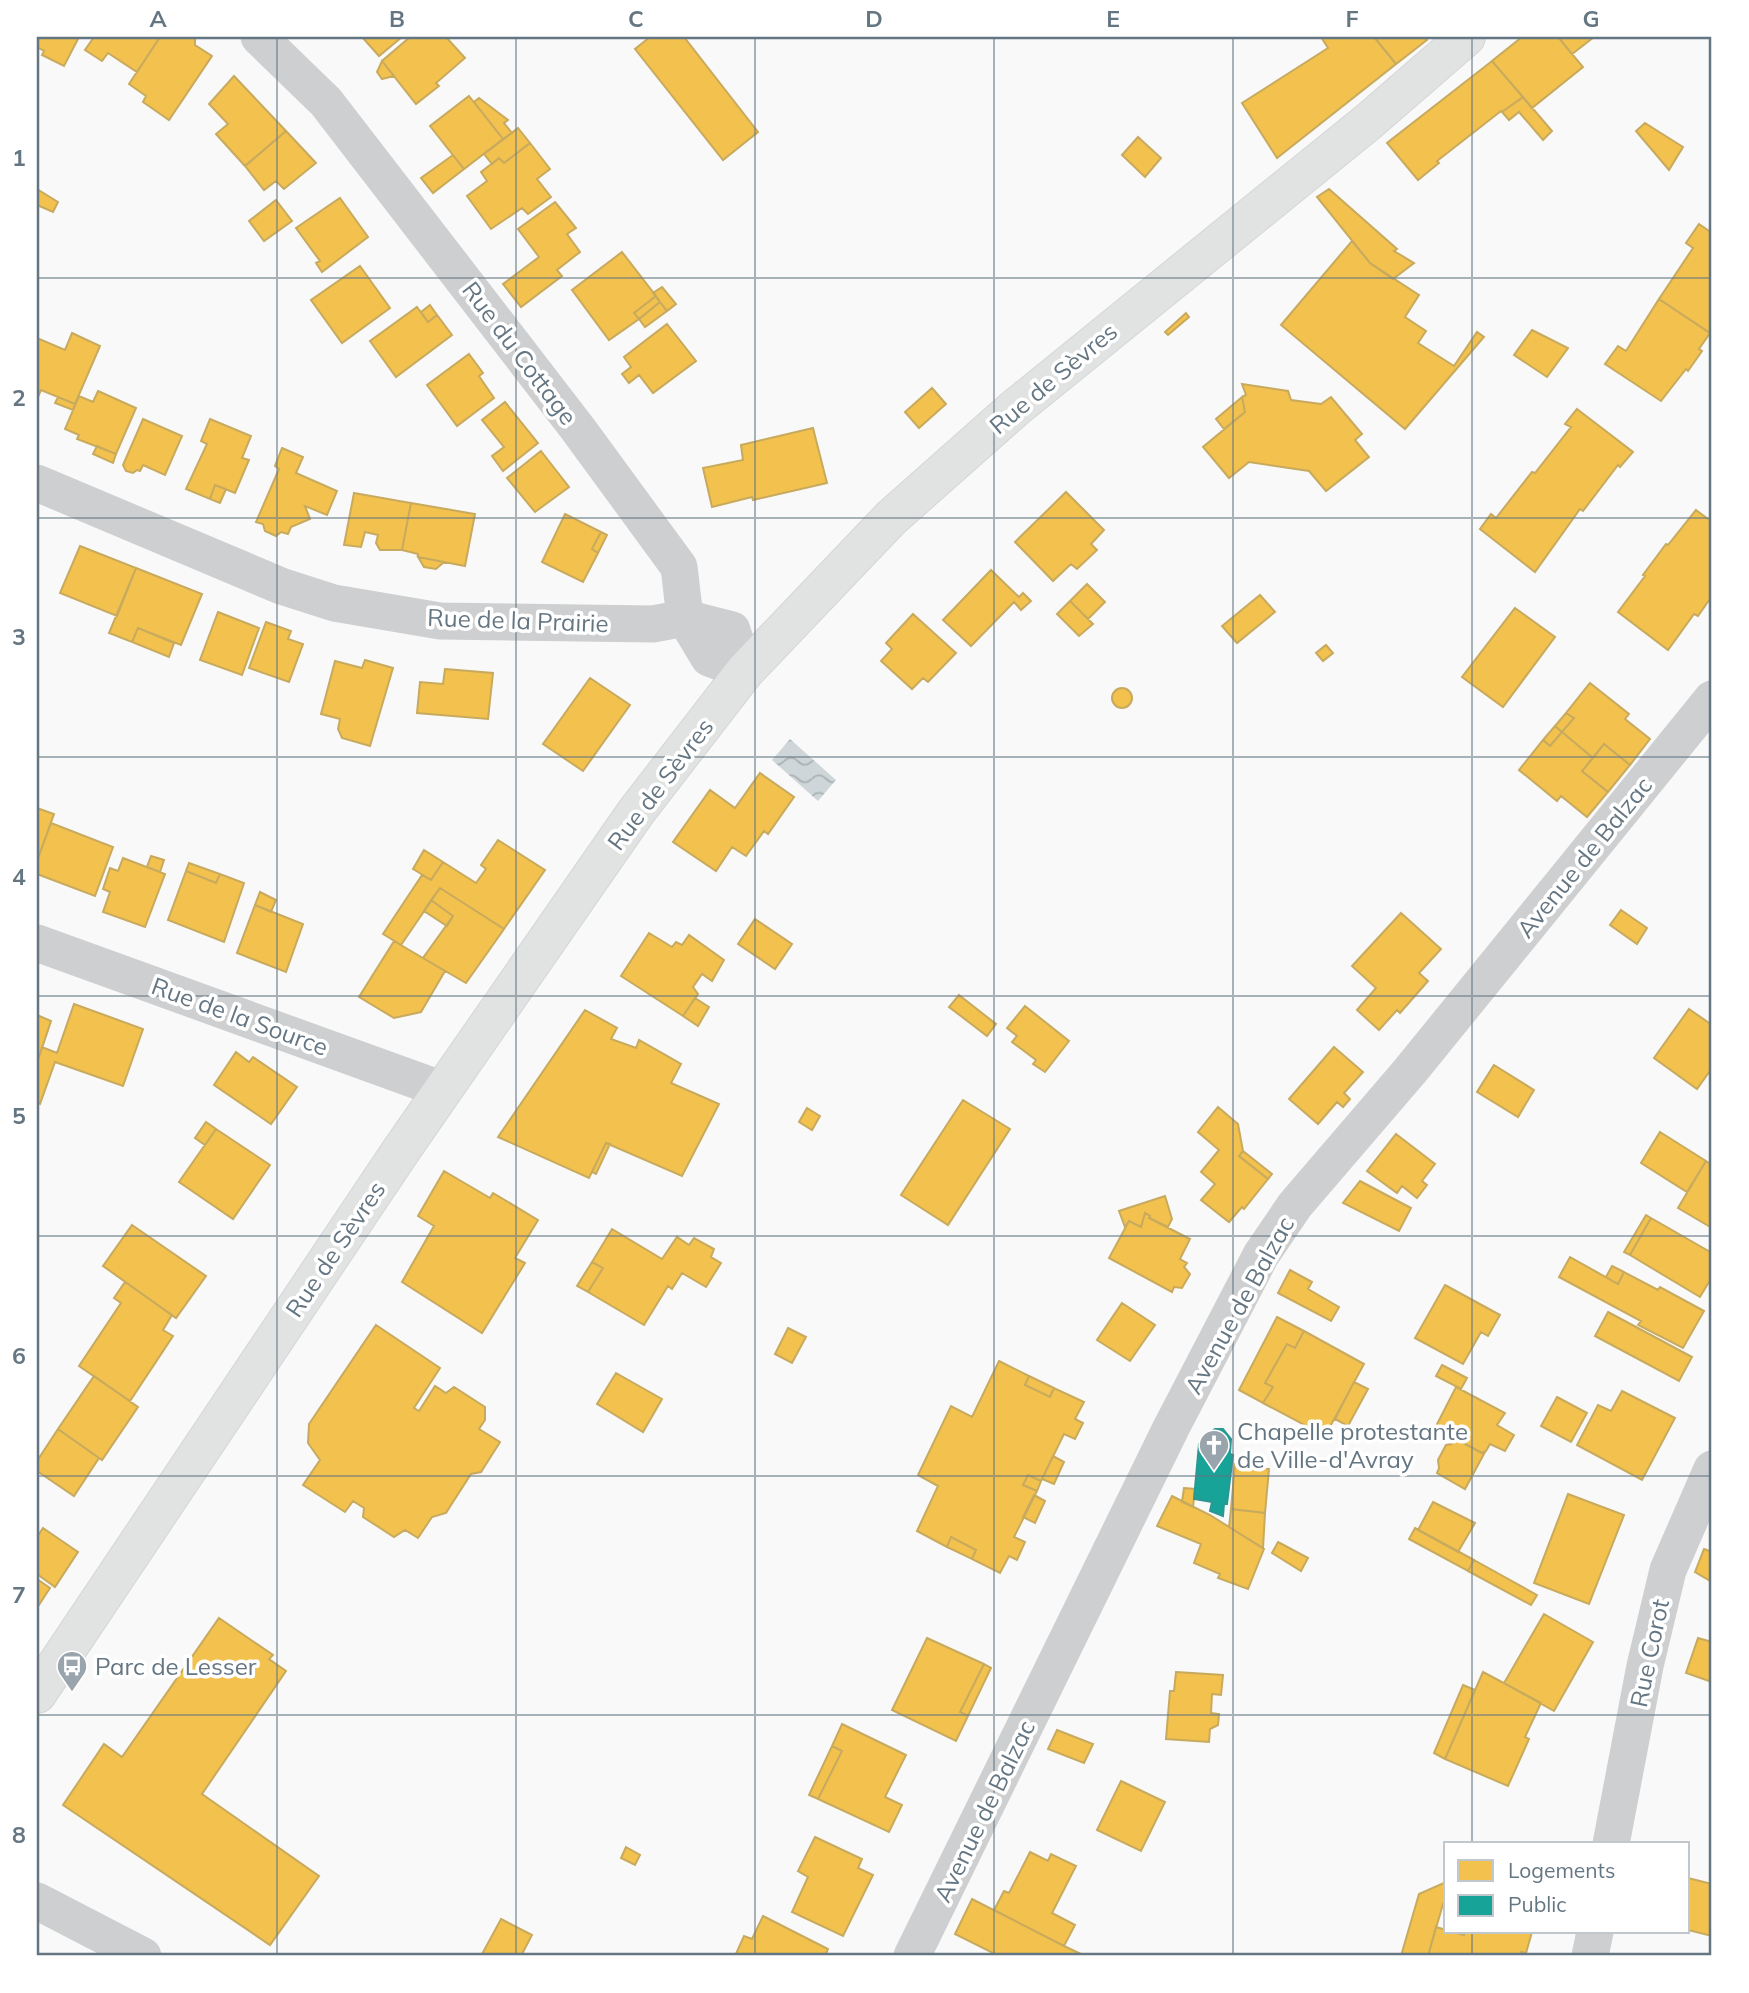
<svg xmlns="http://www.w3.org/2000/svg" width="1749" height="1993" font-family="Mulish,sans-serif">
<defs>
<pattern id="water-waves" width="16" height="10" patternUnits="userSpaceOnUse" patternTransform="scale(1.75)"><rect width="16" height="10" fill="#ced6d9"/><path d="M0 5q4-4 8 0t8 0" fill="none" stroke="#abb2b5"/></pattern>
</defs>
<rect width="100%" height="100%" fill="#f9f9f9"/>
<path fill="url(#water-waves)" d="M790 739 836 780 818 801 772 760Z"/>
<path fill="#f2c14e" stroke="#c8aa5e" stroke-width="2" d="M37 37H79L64 66 42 55 44 51 37 47Z
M94 37H160L137 72 108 53 102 61 85 50Z
M160 37H192L195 39V45L212 56 169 120 143 102 146 96 129 84Z
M362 37H402L379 56Z
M410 37H446L465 58 436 83 439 86 416 104 382 61Z
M650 37H684L758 132 723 160 635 49Z
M1321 37H1374L1396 64 1277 158 1242 103 1328 48Z
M1374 37H1424L1427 40 1396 64Z
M1522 37H1558L1583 67 1532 108 1492 61Z
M1558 37H1594L1572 54Z
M382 61 394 76 382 79 377 72Z
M1492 61 1523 97 1502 112 1501 111 1437 161 1439 163 1418 180 1387 143Z
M234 76 286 131 245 166 216 134 228 124 209 104Z
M469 96 503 139 464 169 430 126Z
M1523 97 1552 131 1543 140 1519 112 1509 120 1502 112Z
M479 98 508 120 504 123 512 133 503 139 474 102Z
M1645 123 1683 147 1669 170 1636 131Z
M518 128 530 143 504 163 499 158 492 164 484 154Z
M286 131 316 163 284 189 276 181 264 190 245 166Z
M1138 137 1161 158 1145 177 1122 155Z
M530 143 550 169 537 179 551 197 528 214 522 208 491 229 467 196 487 181 481 172 499 158 504 163Z
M453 155 464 169 433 193 421 178Z
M37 189 58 202 53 212 37 205Z
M1329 189 1397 249 1394 251 1414 263 1393 279 1370 263 1317 197Z
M340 198 368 237 322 272 316 263 320 261 296 228Z
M276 200 292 221 264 241 249 221Z
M555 202 576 228 567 234 580 252 557 270 562 276 521 307 503 284 539 257 518 229Z
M1699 224 1712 233V330L1710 333 1659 299 1693 248 1686 243Z
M1352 241 1370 263 1419 295 1405 317 1426 331 1418 343 1454 366 1477 332 1484 337 1405 429 1281 325Z
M622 252 656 296 634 313 639 319 609 340 572 290Z
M360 266 390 308 342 343 311 300Z
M662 287 676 304 667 311 653 293Z
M656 296 660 302 639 319 634 313Z
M1659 299 1710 333 1699 349 1702 351 1688 371 1686 369 1661 401 1605 364 1618 346 1626 351Z
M660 302 667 311 645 327 639 319Z
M430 305 437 315 428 322 421 312Z
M417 307 428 322 437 315 452 335 396 377 370 341Z
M1186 313 1189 317 1168 335 1165 332Z
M667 324 696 361 653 393 639 375 629 383 622 374 631 367 624 357Z
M1532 330 1568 348 1547 377 1514 355Z
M72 333 100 346 75 404 41 390 37 399V338L65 350Z
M469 354 483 373 479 376 494 398 457 426 427 385Z
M1242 384 1288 391 1291 400 1321 404 1331 397 1362 434 1355 440 1369 457 1326 491 1309 471 1249 462 1229 478 1203 447 1245 412 1242 397 1246 395Z
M932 388 946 404 919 428 905 412Z
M98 391 136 408 116 454 77 439 79 435 65 429 79 396 93 402Z
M58 397 75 404 73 410 55 403Z
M1242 397 1245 412 1224 429 1216 419Z
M505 402 538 443 503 471 492 456 504 447 482 420Z
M1577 409 1633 452 1620 467 1618 465 1583 511 1580 509 1535 572 1480 529 1491 514 1496 518 1532 472 1535 473 1571 427 1565 424Z
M143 419 182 436 165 475 143 465 140 471 137 470 133 473 126 471 123 465Z
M210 419 251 436 242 458 249 460 235 493 215 485 210 499 186 489 207 444 201 441Z
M813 428 827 483 753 500 752 497 712 507 703 468 743 460 741 445Z
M97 446 116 454 113 463 93 454Z
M282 448 303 457 296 473 337 491 327 515 305 506 310 519 291 527 288 534 281 532 276 536 265 531 263 524 256 522 279 469 275 466Z
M541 451 569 487 535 512 507 478Z
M215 485 226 489 220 503 210 499Z
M1066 492 1104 530 1091 544 1097 550 1077 569 1071 564 1053 581 1015 542Z
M354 493 411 503 402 550H380L376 543 378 535 365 532 361 547 344 545Z
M411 503 475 514 465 566 418 557V554L402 550Z
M1696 510 1712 522V596L1698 616 1694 614 1668 650 1618 612 1645 576 1643 575 1666 544 1668 545Z
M565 514 601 532 592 549 598 553 583 582 542 562Z
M601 532 607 535 598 553 592 549Z
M80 546 136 568 117 616 60 593Z
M418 557 444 562 436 569 424 567Z
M136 568 202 594 181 645 138 628 132 642 109 633Z
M991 570 1019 597 1023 593 1031 601 1021 610 1014 602 971 646 943 620Z
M1087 584 1105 602 1088 619 1070 601Z
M1260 595 1275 612 1237 643 1222 626Z
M1070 601 1093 624 1079 636 1057 614Z
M1515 608 1555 637 1503 707 1462 677Z
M218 612 259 628 242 675 200 660Z
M913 614 956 653 928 682 923 678 912 689 881 661 892 649 886 643Z
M266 622 291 631 288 639 303 644 289 682 249 668Z
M138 628 174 643 169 657 132 642Z
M1326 645 1333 653 1323 661 1316 653Z
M365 660 393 668 370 746 342 738 338 729 340 719 321 714 335 661 362 668Z
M445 669 493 673 488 719 417 713 420 682 443 684Z
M590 678 630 705 583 771 543 744Z
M1590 683 1629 714 1625 719 1650 739 1630 765 1604 744 1593 758 1562 732 1574 718 1566 713Z
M1112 698a10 10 0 1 1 20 0a10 10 0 1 1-20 0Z
M1566 713 1574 718 1562 732 1555 726Z
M1555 726 1562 732 1550 746 1543 740Z
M1562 732 1593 758 1582 771 1608 792 1587 817 1561 796 1557 801 1519 770 1543 740 1550 746Z
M1604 744 1630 765 1608 792 1582 771Z
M760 773 794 797 768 834 764 831 746 856 732 847 716 871 673 842 710 790 735 808Z
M37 808 54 814 37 861Z
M51 823 113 847 95 896 37 874V861Z
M498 840 545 870 504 929 440 888 401 945 383 934 422 875 431 880 443 862 476 883 486 869 481 865Z
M424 850 443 862 431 880 413 869Z
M151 856 164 860 160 872 147 867Z
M123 858 165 874 145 927 103 912 110 892 103 889 110 868 118 871Z
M189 863 220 874 216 883 186 871Z
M186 871 216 883 220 874 244 883 224 942 168 920Z
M440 888 504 929 466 983 423 958 453 916 431 900Z
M260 892 276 900 271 912 255 905Z
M431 900 453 916 447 926 424 911Z
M255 905 303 924 286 972 237 953Z
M1621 910 1647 928 1637 944 1610 925Z
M1401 913 1441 949 1419 973 1428 981 1400 1013 1397 1010 1379 1030 1357 1010 1376 988 1352 966Z
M755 919 792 944 775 969 738 944Z
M649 933 672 947 676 942 682 945 689 935 724 960 712 981 702 974 693 987 698 994 683 1016 621 976Z
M394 941 445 971 421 1012 394 1018 359 997Z
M959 995 996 1024 987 1036 949 1007Z
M695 998 709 1007 698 1026 683 1016Z
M74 1004 143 1029 123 1086 55 1062 40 1104 37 1102V1063L42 1047 57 1053Z
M1025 1006 1069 1041 1045 1072 1033 1064 1036 1060 1012 1042 1017 1036 1007 1028Z
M1689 1009 1712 1025V1068L1697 1089 1654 1058Z
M585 1010 617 1028 611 1039 636 1048 639 1040 681 1064 671 1083 719 1104 682 1176 606 1143 589 1178 498 1137Z
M37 1015 51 1021 37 1063Z
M1334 1047 1363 1072 1344 1093 1350 1099 1343 1107 1337 1102 1318 1124 1289 1099Z
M236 1052 249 1062 253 1057 297 1087 271 1124 214 1085Z
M1494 1065 1534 1090 1518 1117 1477 1092Z
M963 1100 1010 1129 948 1225 901 1195Z
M1218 1107 1238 1124 1243 1151 1239 1156 1268 1179 1244 1209 1242 1207 1229 1222 1201 1200 1215 1184 1201 1172 1219 1150 1198 1132Z
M807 1108 820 1116 812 1130 799 1122Z
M206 1122 216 1129 205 1145 195 1138Z
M216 1129 270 1165 233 1219 179 1182Z
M1660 1132 1706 1161 1687 1192 1641 1163Z
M1396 1134 1435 1164 1422 1181 1427 1185 1417 1198 1402 1186 1397 1193 1367 1171Z
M606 1143 610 1144 596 1174 592 1172Z
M1243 1151 1272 1174 1268 1179 1239 1156Z
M1706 1161 1712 1165V1228L1678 1208Z
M444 1171 490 1198 493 1193 538 1220 515 1258 525 1263 482 1333 402 1282 434 1226 418 1216Z
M1360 1181 1411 1208 1399 1231 1343 1203Z
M1165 1196 1172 1219 1168 1227 1149 1218 1150 1216 1145 1213 1141 1227 1129 1221 1125 1227 1119 1211Z
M1145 1213 1150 1216 1149 1218 1190 1239 1180 1259 1187 1263 1184 1267 1190 1274 1182 1288 1174 1287 1172 1292 1109 1258 1129 1221 1141 1227Z
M1646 1215 1651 1218 1630 1255 1624 1252Z
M1651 1218 1712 1253V1277L1700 1297 1630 1255Z
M132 1225 206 1276 176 1318 103 1266Z
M612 1229 662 1259 677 1237 689 1245 694 1238 714 1249 711 1257 721 1263 706 1287 682 1273 672 1289 668 1286 644 1325 588 1292 603 1268 592 1262Z
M1570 1257 1618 1284 1624 1272 1658 1290 1660 1287 1704 1311 1683 1348 1638 1325 1641 1321 1559 1277Z
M592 1262 603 1268 588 1292 577 1286Z
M1612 1266 1624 1272 1618 1284 1606 1277Z
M1290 1270 1312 1282 1308 1289 1339 1307 1331 1321 1278 1293Z
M125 1282 172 1315 163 1330 173 1336 130 1401 79 1366 121 1303 114 1298Z
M1445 1285 1500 1315 1488 1336 1481 1332 1463 1364 1415 1338Z
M1122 1303 1155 1325 1130 1361 1097 1340Z
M1608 1312 1692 1357 1679 1381 1595 1336Z
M1277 1317 1304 1331 1295 1348 1287 1344 1265 1383 1273 1387 1263 1403 1239 1390Z
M376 1325 440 1368 414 1408 419 1411 435 1386 446 1393 454 1387 485 1407V1420L479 1429 500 1442 481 1472 471 1474 446 1513 432 1517 418 1538 405 1530 394 1537 363 1517 364 1508 353 1501 345 1512 303 1485 320 1460 308 1443 309 1424Z
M788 1328 806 1337 792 1363 775 1354Z
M1304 1331 1364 1364 1325 1436 1263 1403 1273 1387 1265 1383 1287 1344 1295 1348Z
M999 1361 1029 1376 1025 1385 1050 1397 1054 1388 1084 1402 1075 1419 1083 1423 1075 1439 1064 1434 1041 1481 1028 1475 1023 1485 1037 1491 1014 1537 1025 1542 1017 1560 1009 1556 1000 1573 972 1559 976 1550 951 1537 947 1547 917 1531 938 1486 918 1475 951 1406 972 1417Z
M1442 1365 1467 1378 1461 1389 1436 1376Z
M616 1373 662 1399 643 1432 597 1404Z
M94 1376 138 1407 102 1460 58 1429Z
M1029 1376 1054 1388 1050 1397 1025 1385Z
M1354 1382 1368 1389 1348 1426 1335 1419Z
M1456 1387 1505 1413 1497 1425 1514 1435 1505 1451 1490 1444 1486 1451 1482 1453 1435 1428Z
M1622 1391 1675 1418 1642 1480 1577 1445 1598 1405 1611 1411Z
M1557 1397 1587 1413 1571 1442 1541 1426Z
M58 1429 99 1458 74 1496 37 1471V1461Z
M1456 1439 1482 1453 1485 1452 1465 1489 1437 1473 1439 1468 1438 1460 1446 1445 1452 1444Z
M1053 1456 1064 1462 1054 1484 1042 1479Z
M1235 1464 1269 1469 1265 1513 1231 1509Z
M1028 1475 1041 1481 1037 1491 1023 1485Z
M1184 1488 1195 1489 1193 1507 1182 1502Z
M1568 1494 1624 1515 1589 1604 1534 1583Z
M1034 1495 1045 1501 1035 1523 1023 1517Z
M1172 1496 1210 1515 1264 1549 1248 1589 1218 1578 1220 1574 1194 1563 1201 1544 1157 1526Z
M1433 1502 1475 1523 1458 1552 1418 1530Z
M1231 1509 1265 1513 1263 1548 1229 1527Z
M43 1528 78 1552 55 1587 37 1574V1537Z
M1415 1528 1474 1560 1468 1571 1409 1539Z
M951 1537 976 1550 972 1559 947 1547Z
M1278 1542 1308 1558 1301 1571 1272 1553Z
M1704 1549 1712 1552V1582L1695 1572Z
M1474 1560 1537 1595 1531 1605 1468 1571Z
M37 1579 50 1588 37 1608Z
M1544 1614 1593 1642 1554 1711 1504 1683Z
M219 1618 273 1655 269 1659 286 1671 202 1794 319 1876 270 1945 63 1805 104 1744 122 1757Z
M927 1638 984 1664 960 1712 968 1716 956 1741 892 1710Z
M1698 1638 1712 1642V1682L1686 1673Z
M984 1664 991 1668 968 1716 960 1712Z
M1176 1672 1223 1675 1221 1695 1212 1694 1211 1713 1219 1714 1218 1725 1210 1729 1209 1742 1166 1739 1170 1691H1174Z
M1483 1672 1541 1703 1525 1737 1529 1739 1508 1786 1445 1759Z
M1463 1685 1475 1690 1445 1759 1434 1753Z
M842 1724 906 1755 885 1797 902 1805 889 1832 818 1799 842 1751 832 1746Z
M1057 1730 1093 1744 1084 1763 1048 1749Z
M832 1746 842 1751 818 1799 809 1795Z
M1121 1781 1165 1802 1141 1851 1097 1830Z
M815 1837 862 1859 858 1868 873 1875 843 1936 792 1912 808 1877 798 1871Z
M626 1847 640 1855 635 1865 621 1858Z
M1030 1852 1048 1861 1051 1854 1076 1866 1052 1913 1075 1925 1064 1946 994 1910 1004 1891 1009 1893Z
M1688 1878 1712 1884V1936L1688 1930Z
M1446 1882V1905L1443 1904 1428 1956H1401L1419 1894Z
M972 1899 1064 1946 1083 1955 999 1956 955 1934Z
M763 1916 828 1949 825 1956H787L782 1954 781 1956H735L744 1936 752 1939Z
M501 1919 532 1935 521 1956H481Z
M1436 1927 1464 1935 1465 1932H1532L1526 1953 1521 1952 1520 1955 1524 1956H1428Z"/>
<path fill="#17a398" stroke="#2e9692" stroke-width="2" d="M1215 1429H1223L1231 1439 1230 1454 1233 1455 1227 1504H1224L1223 1516 1210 1511 1212 1502 1194 1499 1199 1444 1205 1445 1208 1434Z"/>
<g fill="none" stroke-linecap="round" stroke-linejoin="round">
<g stroke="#d5d6d7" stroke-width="40">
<path id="secondary" d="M37 1694 400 1152 636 812 745 671 891 518 1014 409 1368 122 1466 37"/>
</g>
<path stroke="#cecfd0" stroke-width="37" d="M259 37 326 102 578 429 679 567 685 618 709 658 745 671
M37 483 281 586 334 603 440 621 653 624 685 618 732 630 745 671
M37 943 443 1090
M1611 1844 1645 1666 1668 1570 1712 1469
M37 1901 143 1956
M912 1956 1172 1426 1261 1255 1295 1205 1410 1071 1712 699
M1590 1956 1595 1932"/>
<use href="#secondary" stroke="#e1e2e2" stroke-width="38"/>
</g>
<path fill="none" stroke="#657683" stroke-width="2" stroke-opacity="0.55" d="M277 37V1956M516 37V1956M755 37V1956M994 37V1956M1233 37V1956M1472 37V1844M37 278H1712M37 518H1712M37 757H1712M37 996H1712M37 1236H1712M37 1476H1712M37 1715H1712M1472 1932V1956"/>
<defs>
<g id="church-pin" transform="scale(1.575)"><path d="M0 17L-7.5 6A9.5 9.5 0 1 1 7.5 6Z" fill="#99a4ac" stroke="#fff"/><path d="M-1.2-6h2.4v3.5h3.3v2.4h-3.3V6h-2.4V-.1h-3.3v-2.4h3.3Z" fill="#fff"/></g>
<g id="bus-pin" transform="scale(1.575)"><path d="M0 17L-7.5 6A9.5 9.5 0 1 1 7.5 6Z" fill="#99a4ac" stroke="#fff"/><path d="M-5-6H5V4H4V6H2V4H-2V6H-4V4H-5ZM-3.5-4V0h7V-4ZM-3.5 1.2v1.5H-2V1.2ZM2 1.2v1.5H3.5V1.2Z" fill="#fff"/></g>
</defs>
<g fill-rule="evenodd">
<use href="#church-pin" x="1214" y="1445"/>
<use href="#bus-pin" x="72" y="1666"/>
</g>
<g text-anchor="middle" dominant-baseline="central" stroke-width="7" stroke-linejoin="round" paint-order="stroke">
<g font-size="24" fill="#657683" stroke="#fff">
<text transform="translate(520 353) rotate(53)">Rue du Cottage</text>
<text transform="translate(1053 378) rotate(-40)">Rue de Sèvres</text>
<text transform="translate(518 620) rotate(2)">Rue de la Prairie</text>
<text transform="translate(660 784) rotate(-53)">Rue de Sèvres</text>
<text transform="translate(1584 857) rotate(-51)">Avenue de Balzac</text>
<text transform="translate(240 1016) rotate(20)">Rue de la Source</text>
<text transform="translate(335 1249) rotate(-56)">Rue de Sèvres</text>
<text transform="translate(1239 1305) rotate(-61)">Avenue de Balzac</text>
<text transform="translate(1649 1653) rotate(-78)">Rue Corot</text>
<text transform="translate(984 1811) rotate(-64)">Avenue de Balzac</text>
</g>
<g font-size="24" fill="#657683" stroke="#fff" text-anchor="start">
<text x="1237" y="1431">Chapelle protestante<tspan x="1237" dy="28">de Ville-d'Avray</tspan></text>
<text x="95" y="1666">Parc de Lesser</text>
</g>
</g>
<rect width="1749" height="1993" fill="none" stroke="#ffffff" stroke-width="77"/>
<rect x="1444" y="1842" width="245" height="91" fill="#ffffff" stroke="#c1c8cd" stroke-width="2"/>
<rect x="1458" y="1860" width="35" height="21" fill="#f2c14e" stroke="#c1c8cd" stroke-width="2"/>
<text x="1508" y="1878" font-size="21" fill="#657683">Logements</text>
<rect x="1458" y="1895" width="35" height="21" fill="#17a398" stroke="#c1c8cd" stroke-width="2"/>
<text x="1508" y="1912" font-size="21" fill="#657683">Public</text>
<rect x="38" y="38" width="1672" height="1916" fill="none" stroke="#657683" stroke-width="2.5"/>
<g font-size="23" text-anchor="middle" font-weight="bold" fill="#657683">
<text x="158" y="27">A</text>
<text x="397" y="27">B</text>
<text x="636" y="27">C</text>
<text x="874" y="27">D</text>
<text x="1113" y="27">E</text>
<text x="1352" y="27">F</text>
<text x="1591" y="27">G</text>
<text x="19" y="166">1</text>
<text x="19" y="406">2</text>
<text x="19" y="645">3</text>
<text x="19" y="885">4</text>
<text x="19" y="1124">5</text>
<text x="19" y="1364">6</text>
<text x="19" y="1603">7</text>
<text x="19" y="1843">8</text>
</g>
</svg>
